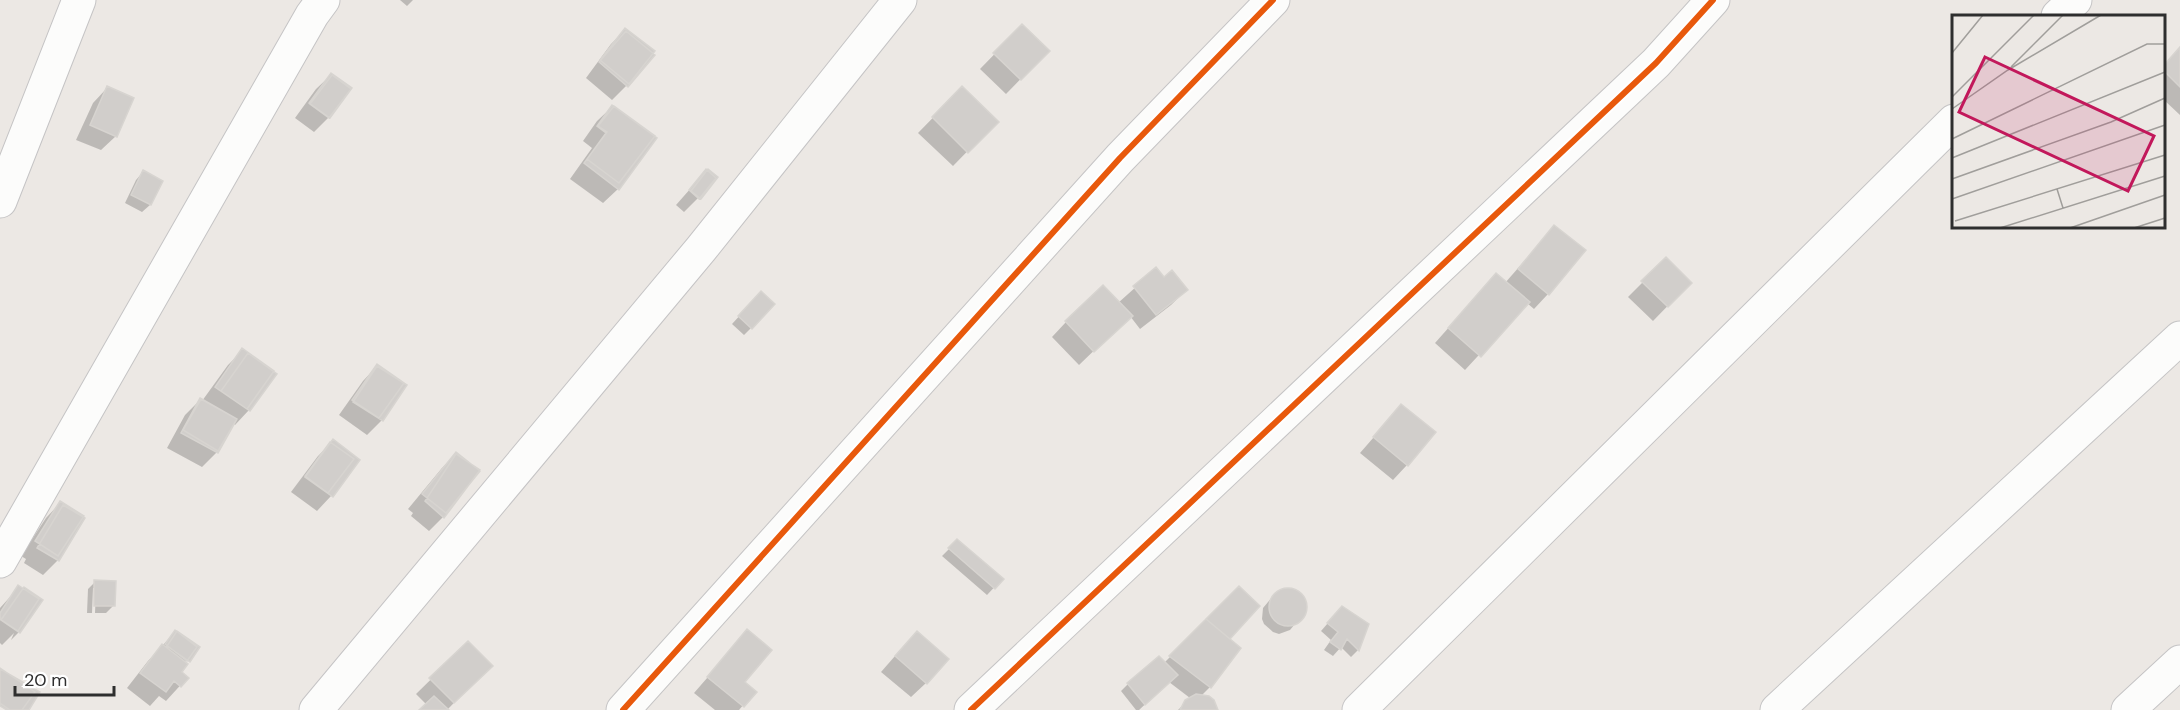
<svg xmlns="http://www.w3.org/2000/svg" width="2180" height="710" font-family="'DM Sans',sans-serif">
<rect width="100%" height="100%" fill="#ece8e4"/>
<path fill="#0003" d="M400 0H413L407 6Z
M1022 26 1048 51 1006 94 980 69Z
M625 30 627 85 612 100 586 78 611 44Z
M2180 49V115L2164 100V66Z
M331 75 329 117 314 132 295 118 316 89Z
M107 88 116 136 101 150 76 140 93 103Z
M962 88 996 122 953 166 918 133Z
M612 107 618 189 603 203 570 179 592 148 583 141 597 121Z
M706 171 698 198 684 212 676 205Z
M143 172 161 181 150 205 142 212 125 203 136 180Z
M1554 227 1583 251 1548 294 1534 309 1527 303 1465 370 1435 343 1482 290 1505 283Z
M1666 259 1690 283 1653 321 1628 297Z
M1156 269 1164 279 1186 290 1171 305 1140 329 1130 316 1079 365 1052 337 1066 322 1118 303Z
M754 300 751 328 744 335 732 324Z
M243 350 249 410 235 425 232 423 217 452 202 467 167 448 185 415 200 400 202 401 228 365Z
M377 366 405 386 382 420 367 435 339 415 363 381Z
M1401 406 1407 465 1393 480 1360 453Z
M333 441 358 460 331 496 317 511 291 492 318 456Z
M456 454 443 517 429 531 411 516 413 513 408 509 442 468Z
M60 503 58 560 43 575 24 563 26 559 21 556 46 518Z
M957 541 1002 579 987 595 942 556Z
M95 582 113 606 106 613H95L96 588H93L92 613H87L88 589Z
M19 587 41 600 18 633 11 640 14 633 2 645 0 643V608Z
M1239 588 1228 639 1210 687 1202 695 1213 701 1216 710H1178L1190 698 1169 682 1139 710H1136L1121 691 1128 684 1164 663Z
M1285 590 1297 592 1305 600V612L1290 630 1279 634 1273 632 1264 624 1262 619 1263 608 1274 595Z
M1335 615 1368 625 1358 650 1351 657 1341 647 1333 656 1324 650 1331 640 1321 631Z
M748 631 743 682 754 692 739 710H715L694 693Z
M175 632 186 660 180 673 187 678 166 701 159 696 150 706 127 688 148 661Z
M468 643 490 666 447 710H421L427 705 416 694Z
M902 648 926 683 911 697 881 672Z"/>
<path fill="#d1cecb" stroke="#d7d4d0" stroke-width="1.5" d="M1022 24 1050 51 1021 80 993 53Z
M625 28 655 51 629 84 600 60Z
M626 31 655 55 628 87 599 62Z
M2180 47V87L2164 71V65Z
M331 73 352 88 330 118 309 103Z
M332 75 351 89 329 118 310 104Z
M107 86 134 98 117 137 90 125Z
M962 86 999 122 968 153 932 117Z
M612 105 657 138 619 190 584 163 606 133 597 126Z
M614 106 655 136 619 183 587 159 607 132 598 126Z
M706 169 716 178 699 199 689 190Z
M708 169 718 177 701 199 691 191Z
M143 170 163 181 151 205 131 195Z
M1554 225 1586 250 1549 295 1518 269Z
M1666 257 1692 283 1668 307 1641 281Z
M1156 267 1164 277 1172 270 1188 290 1156 315 1133 286Z
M1496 273 1530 302 1481 357 1448 328Z
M1103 285 1133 316 1094 352 1065 321Z
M761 291 775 304 752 329 738 316Z
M242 348 274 371 247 409 215 387Z
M248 353 277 374 250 411 221 391Z
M377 364 404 383 379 418 352 400Z
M377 366 407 385 383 421 353 402Z
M200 398 237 419 218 453 181 433Z
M201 399 237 419 218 451 183 430Z
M1401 404 1436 432 1408 466 1373 437Z
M333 439 360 460 333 497 305 477Z
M330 442 354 459 328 493 305 476Z
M456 452 480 471 446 513 422 494Z
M456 454 480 470 444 518 425 501Z
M60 501 84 516 58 556 35 541Z
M63 505 85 518 59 561 37 548Z
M957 539 1004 579 995 589 948 548Z
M94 580 116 581 115 606H94Z
M18 585 39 599 18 631 0 619V613Z
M1239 586 1260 606 1230 639 1206 619Z
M24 587 43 600 20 633 1 620Z
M1269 607a19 19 0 1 1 38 0a19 19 0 1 1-38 0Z
M1342 606 1369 624 1359 651 1347 639 1341 650 1330 642 1338 632 1327 623Z
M1206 619 1241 648 1211 688 1169 656Z
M747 629 772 650 745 682 757 692 744 707 707 677Z
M175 630 197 647 187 661 165 644Z
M177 631 200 647 190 662 167 646Z
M917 631 949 659 927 684 895 656Z
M468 641 493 666 454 703 429 678Z
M162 644 188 664 182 672 189 678 181 687 174 681 166 692 140 673Z
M1159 656 1178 675 1145 705 1127 683Z
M0 668 35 692 22 710H10L0 703Z
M0 669 40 692 29 710H7L0 706Z
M1196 694 1209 696 1214 700 1218 710H1180L1185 700Z
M434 696 449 710H419Z"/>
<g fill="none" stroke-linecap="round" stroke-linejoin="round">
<g stroke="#c5c4c5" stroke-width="35">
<path id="minor" d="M2058 16 2075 0
M0 201 79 0
M0 561 312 15 323 0
M316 710 701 249 900 0
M623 710 1120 158 1273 0
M971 710 1656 63 1713 0
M1359 710 1954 121
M1777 710 2180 338
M2128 710 2180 662"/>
</g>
<use href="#minor" stroke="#fcfcfb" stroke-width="33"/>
<g stroke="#fff" stroke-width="10">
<path id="cycleway" d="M623 710 1120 158 1273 0
M971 710 1656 63 1713 0"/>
</g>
<use href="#cycleway" stroke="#e8590c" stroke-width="6"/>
</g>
<g transform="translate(1952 15)">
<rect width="213" height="213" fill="#ece8e4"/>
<path fill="none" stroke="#a09e9b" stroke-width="1.5" d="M0 38 31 0M59 52 111 0M0 82 82 0M0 94 56 55 149 0M0 124 195 29H213M0 143 213 57M0 164 159 107 213 83M105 174 111 193M0 184 213 110M3 206 213 140M48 213 213 161M118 213 213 180M182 213 213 203"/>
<path fill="#c2185b" fill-opacity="0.15" stroke="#c2185b" stroke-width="3" d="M33 42 202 121 176 176 7 97Z"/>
<rect width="213" height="213" fill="none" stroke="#2e2e2e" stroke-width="3"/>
</g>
<path d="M15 686v9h99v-9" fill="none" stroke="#2e2e2e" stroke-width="3"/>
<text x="24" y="686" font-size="18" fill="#2e2e2e" stroke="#ffffff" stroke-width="4.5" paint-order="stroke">20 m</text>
</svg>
